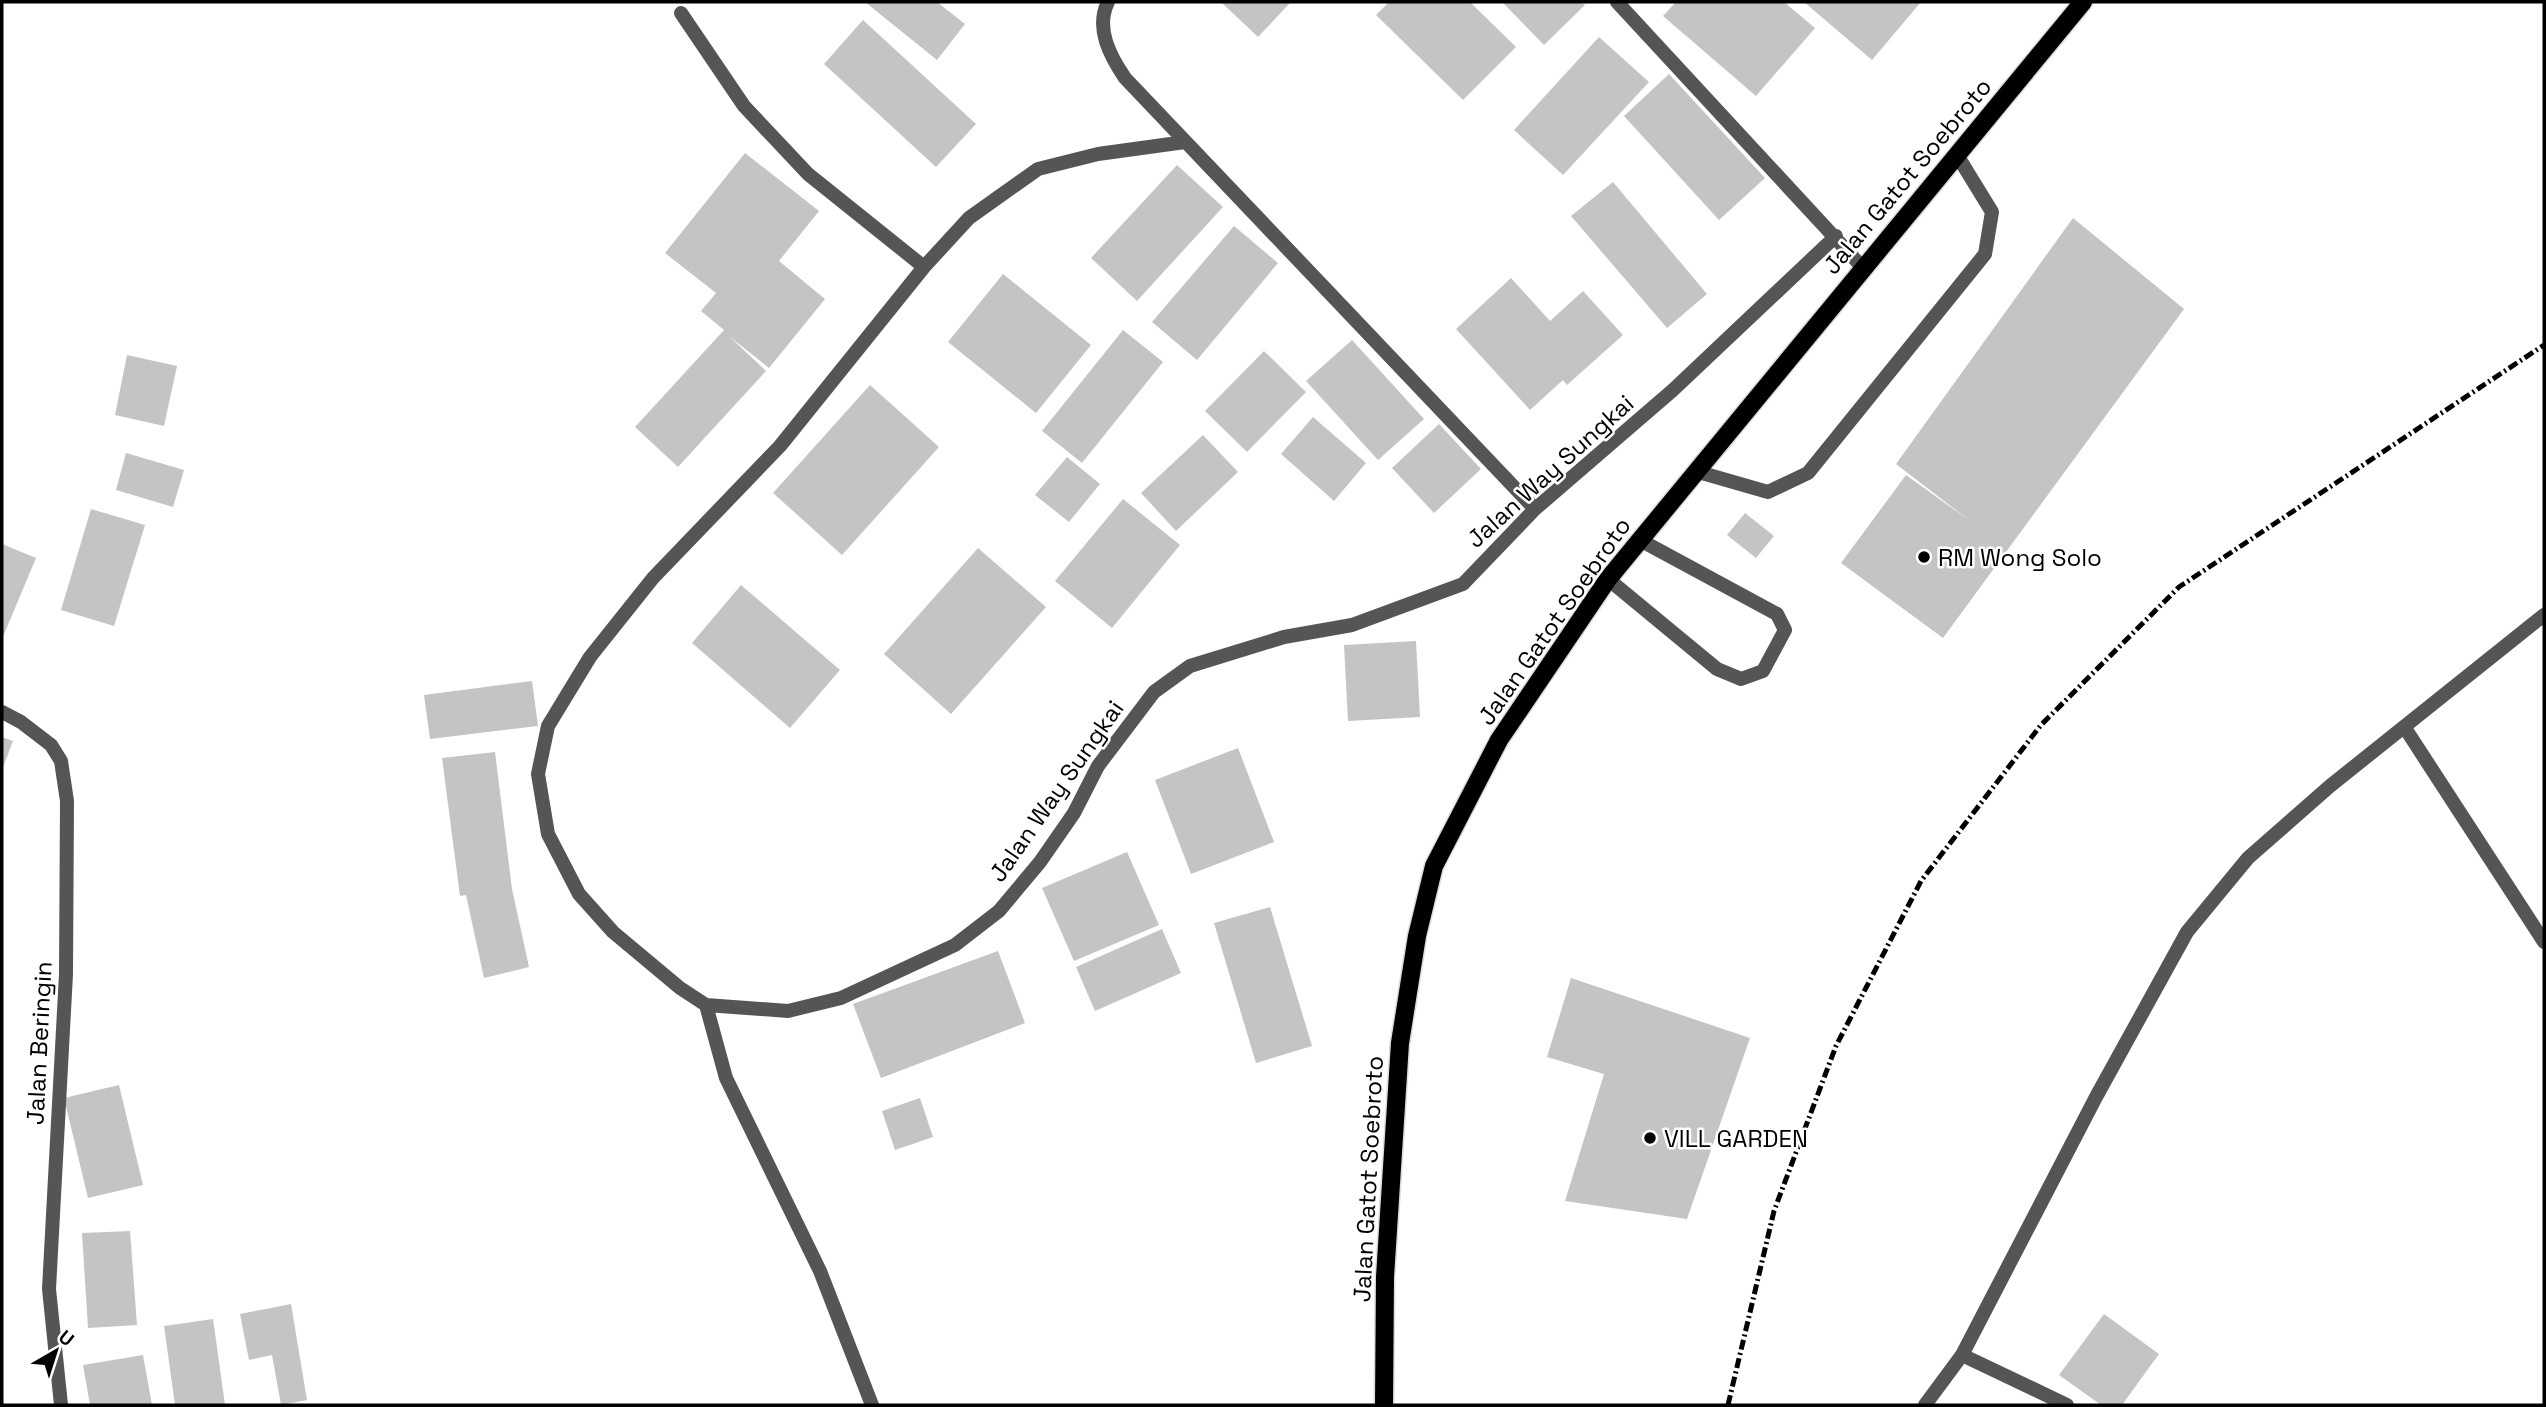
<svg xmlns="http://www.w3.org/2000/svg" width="2546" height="1407" font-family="'Space Grotesk',sans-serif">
<rect width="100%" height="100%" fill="#fff"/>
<path fill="#c4c4c4" d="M865 2H937L965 24 937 60Z
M1221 2H1291L1258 37Z
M1389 2H1470L1516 47 1463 100 1376 15Z
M1502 2H1581L1585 5 1544 45Z
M1676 2H1784L1815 28 1756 96 1663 16Z
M1804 2H1921L1872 60Z
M863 20 976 124 936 167 824 64Z
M1599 37 1649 82 1563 175 1514 130Z
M1669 74 1765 178 1719 220 1624 116Z
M745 153 819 211 779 261 825 299 769 368 729 336 766 371 678 467 635 427 724 330 701 311 716 293 665 253Z
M1177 165 1223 207 1137 301 1091 258Z
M1613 182 1707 294 1667 328 1571 216Z
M2073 218 2184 309 1943 638 1841 563 1906 475 1970 521 1896 464Z
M1234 226 1278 263 1197 360 1152 322Z
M1003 274 1091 345 1036 413 948 342Z
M1511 278 1550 321 1583 291 1623 335 1567 385 1563 380 1530 410 1456 329Z
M1123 330 1163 362 1082 463 1042 431Z
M1352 340 1424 419 1378 460 1306 381Z
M1264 351 1306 392 1247 452 1205 411Z
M127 355 177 366 164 426 115 415Z
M870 385 939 447 842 555 773 493Z
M1313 417 1366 463 1334 501 1281 454Z
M1439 424 1481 469 1434 513 1392 468Z
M1203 435 1238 472 1176 531 1141 493Z
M126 453 184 470 173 507 116 490Z
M1067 457 1100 484 1069 522 1035 495Z
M1123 499 1180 545 1112 628 1055 581Z
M91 509 145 525 114 626 61 610Z
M1745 513 1774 536 1756 558 1727 535Z
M2 544 36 558 2 639Z
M978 548 1046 607 951 714 884 654Z
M741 585 840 670 790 728 692 643Z
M1416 641 1420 717 1348 721 1344 645Z
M532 681 538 726 430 739 424 695Z
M2 737 13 741 2 770Z
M1238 748 1274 842 1191 874 1155 780Z
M495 752 512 889 529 967 484 978 466 895 460 896 442 758Z
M1127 852 1159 925 1074 961 1042 888Z
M1270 907 1312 1046 1256 1063 1214 923Z
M1162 929 1181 973 1095 1011 1076 967Z
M998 951 1025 1023 881 1078 853 1004Z
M1571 978 1750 1038 1687 1219 1565 1201 1604 1074 1547 1057Z
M119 1085 143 1185 88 1198 64 1098Z
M920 1098 933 1137 895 1150 882 1111Z
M130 1231 137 1325 88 1328 82 1233Z
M291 1304 307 1400 281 1405 272 1355 249 1360 240 1314Z
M2104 1314 2159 1354 2122 1405H2101L2059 1375Z
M213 1319 225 1405H175L164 1326Z
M143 1355 152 1405H90L83 1365Z"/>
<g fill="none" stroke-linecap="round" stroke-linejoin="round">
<g stroke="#dbdbdb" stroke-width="21">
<path id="primary" d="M1384 1405 1385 1277 1400 1043 1417 936 1434 866 1499 740 1608 579 2083 2"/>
</g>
<path stroke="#555" stroke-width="14" d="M1695 471 1768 492 1808 473 1985 254 1992 212 1957 155
M1608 579 1717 669 1741 679 1763 671 1785 630 1777 614 1640 540"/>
<path stroke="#555" stroke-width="14" d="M1108 2C1095 28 1110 56 1125 78L1535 509
M1617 2 1863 268
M681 13 744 106 808 174 924 267
M1185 142 1098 154 1038 169 969 218 924 267 780 446 653 578 590 657 548 726 538 774 548 834 579 894 613 932 680 988 706 1005 788 1011 841 998 955 945 999 911 1040 862 1074 813 1098 766 1154 692 1190 666 1284 637 1352 625 1463 584 1535 509 1673 390 1836 236
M2 712 21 722 51 745 61 761 67 801 66 974 49 1289 61 1405
M2405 728 2544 942
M706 1005 726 1078 820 1271 872 1405
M1962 1355 2067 1405"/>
<path stroke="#555" stroke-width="14" d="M1925 1405 1962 1355 2096 1097 2187 932 2248 858 2330 786 2544 615"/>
<use href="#primary" stroke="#000" stroke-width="18"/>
<path stroke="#000" stroke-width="5" stroke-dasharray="10 3.5 2 3.5" stroke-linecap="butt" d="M1728 1405 1774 1211 1836 1046 1921 881 2041 725 2179 587 2544 345"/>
</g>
<g fill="#000" stroke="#fff" stroke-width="2.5">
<circle cx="1924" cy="557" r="7"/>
<circle cx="1650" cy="1138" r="7"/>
</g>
<g text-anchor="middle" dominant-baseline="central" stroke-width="5" stroke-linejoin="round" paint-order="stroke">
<g font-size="24" fill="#000" stroke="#fff">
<text transform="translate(1907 176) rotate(-50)">Jalan Gatot Soebroto</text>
<text transform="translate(1550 471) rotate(-42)">Jalan Way Sungkai</text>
<text transform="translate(1554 621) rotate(-55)">Jalan Gatot Soebroto</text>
<text transform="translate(1056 791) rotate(-55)">Jalan Way Sungkai</text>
<text transform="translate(39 1043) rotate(-87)">Jalan Beringin</text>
<text transform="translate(1368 1179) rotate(-87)">Jalan Gatot Soebroto</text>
</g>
<g font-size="24" fill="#000" stroke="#fff" text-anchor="start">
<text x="1938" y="557">RM Wong Solo</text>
<text x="1664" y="1138">VILL GARDEN</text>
</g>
</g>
<rect width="2546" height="1407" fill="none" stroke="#000000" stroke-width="7"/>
<g transform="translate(56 1351) rotate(39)" stroke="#ffffff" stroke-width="5" paint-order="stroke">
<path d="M0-5L12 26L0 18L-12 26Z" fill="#000000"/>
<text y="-10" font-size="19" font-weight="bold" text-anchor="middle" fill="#000000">U</text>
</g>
</svg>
